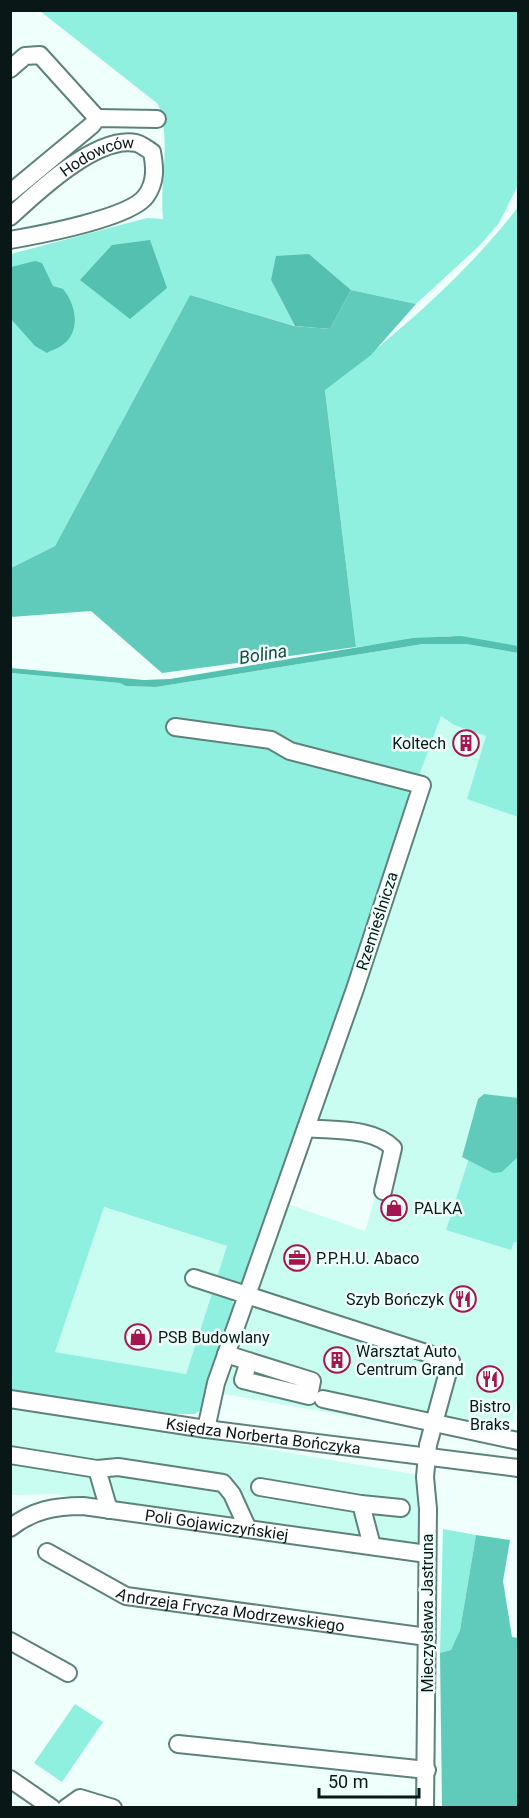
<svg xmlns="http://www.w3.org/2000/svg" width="529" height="1818" font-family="Roboto,sans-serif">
<rect width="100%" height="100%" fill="#effffb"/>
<path fill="#cafdf2" d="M441 716 454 725 486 736 468 799 518 817V1098L484 1094 478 1099 462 1157 469 1158 446 1230 511 1249 514 1242 518 1243V1398L506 1447 410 1427 223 1394 288 1204 365 1231 389 1151 375 1139 311 1133 419 776Z
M103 1207 227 1246 186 1374 54 1352Z
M10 1405 419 1475 420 1547 54 1494 11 1495Z"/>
<path fill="#8ff0df" d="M40 11H518V185L499 223 480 245 416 304 351 290 309 254 271 280 295 326 190 295 55 546 11 568V254L147 218 163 219C159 181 172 141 158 104Z
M518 207V646L449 636 356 647 325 389C391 340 469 272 518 207Z
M423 644H466L518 653V817L467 799 486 736 454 725 441 716 419 776 411 777 404 821 380 896 244 1283 241 1285 216 1280 227 1246 104 1207 55 1352 186 1374 213 1290 230 1297 235 1307 202 1409 195 1414H175L11 1390 10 673 120 683 127 686 156 687Z
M518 1157V1243L514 1242 511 1250 446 1230 469 1158 502 1172Z
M443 1529 476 1535 460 1630 451 1650 440 1653Z
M75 1704 103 1722 62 1782 34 1763Z"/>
<path fill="#60cbba" d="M351 290 416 304 371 355 325 390 356 647 162 673 91 611 11 617V568L55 546 190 295 294 326 330 329Z
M484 1094 518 1098V1157L502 1172 493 1173 462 1157 478 1099Z
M476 1535 510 1540 503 1581 512 1637 518 1638V1807H442L440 1653 451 1650 460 1630Z"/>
<path fill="#54c0af" d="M150 240 167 288 130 319 80 280 112 245Z
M309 254 351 290 330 329 295 326 271 280 276 256Z
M35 261 42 263 53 286 63 289C76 304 82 333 61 346 57 349 51 350 47 353L35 346 11 319V267Z
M461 636 518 646V653L466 644H423L156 687 126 686 120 683 11 673V668L144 680 170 679 413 638Z"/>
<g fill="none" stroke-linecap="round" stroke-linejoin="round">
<g stroke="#5d827b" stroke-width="20">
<g id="minor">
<path d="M10 69 25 56 40 55 97 118"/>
<path d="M10 193 92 125 97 118 157 119"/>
<path id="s1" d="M10 217C37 192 97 135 136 143 141 144 147 149 152 152 155 168 156 182 146 196 131 218 38 235 10 240"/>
<path d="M175 727 271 740 290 751 422 785 355 989 216 1383 206 1429"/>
<path d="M306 1128C333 1131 373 1127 393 1148L383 1191"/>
<path d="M194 1278 451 1361 428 1445 425 1477 428 1509 425 1808"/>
<path d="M226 1354 312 1381 309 1396 243 1380 249 1361"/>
<path id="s2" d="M10 1399 206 1429 518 1468"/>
<path d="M323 1399 518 1441"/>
<path d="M10 1455 97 1469 109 1510"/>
<path d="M97 1469 118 1467 223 1483 232 1494 248 1529"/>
<path d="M260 1487 361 1504 372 1546"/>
<path d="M361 1504 401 1508"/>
<path id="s3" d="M10 1528C33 1510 55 1506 83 1506L427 1554"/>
<path id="s4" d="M47 1552 126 1596 427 1637"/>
<path d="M10 1641 68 1673"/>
<path d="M178 1744 427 1770"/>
<path d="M10 1779 52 1808"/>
<path d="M66 1808 80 1798 113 1808"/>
</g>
</g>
<use href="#minor" stroke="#fff" stroke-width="16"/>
</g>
<defs>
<g id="building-ring" transform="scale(1.35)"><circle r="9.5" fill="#effffb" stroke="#a71550" stroke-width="1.5"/><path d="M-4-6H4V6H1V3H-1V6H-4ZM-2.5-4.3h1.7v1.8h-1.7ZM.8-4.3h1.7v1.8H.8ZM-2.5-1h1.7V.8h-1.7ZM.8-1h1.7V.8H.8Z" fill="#a71550"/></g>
<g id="shop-ring" transform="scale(1.35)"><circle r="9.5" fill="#effffb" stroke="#a71550" stroke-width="1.5"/><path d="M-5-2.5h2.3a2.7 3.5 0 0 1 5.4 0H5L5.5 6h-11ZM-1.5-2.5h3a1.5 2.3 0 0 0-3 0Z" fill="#a71550"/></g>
<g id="office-ring" transform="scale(1.35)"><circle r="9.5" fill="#effffb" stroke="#a71550" stroke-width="1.5"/><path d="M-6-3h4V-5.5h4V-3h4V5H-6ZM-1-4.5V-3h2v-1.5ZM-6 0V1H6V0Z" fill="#a71550"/></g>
<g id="restaurant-ring" transform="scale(1.35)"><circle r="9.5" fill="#effffb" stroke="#a71550" stroke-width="1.5"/><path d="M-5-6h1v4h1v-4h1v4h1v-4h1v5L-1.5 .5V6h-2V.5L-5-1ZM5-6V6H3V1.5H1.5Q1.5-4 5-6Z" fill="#a71550"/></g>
</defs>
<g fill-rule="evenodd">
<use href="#building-ring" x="466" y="743"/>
<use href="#shop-ring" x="394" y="1208"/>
<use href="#office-ring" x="297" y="1258"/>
<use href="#restaurant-ring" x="463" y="1299"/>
<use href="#shop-ring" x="138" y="1337"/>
<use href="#building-ring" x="337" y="1360"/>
<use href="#restaurant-ring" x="490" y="1379"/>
</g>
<g text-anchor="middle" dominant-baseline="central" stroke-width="5" stroke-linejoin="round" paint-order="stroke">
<g font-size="16" fill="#091816" stroke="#effffb">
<text stroke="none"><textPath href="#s1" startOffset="108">Hodowców</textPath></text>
<text transform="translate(377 921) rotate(-72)">Rzemieślnicza</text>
<text stroke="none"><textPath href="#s2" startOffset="256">Księdza Norberta Bończyka</textPath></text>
<text stroke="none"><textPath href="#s3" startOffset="213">Poli Gojawiczyńskiej</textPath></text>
<text stroke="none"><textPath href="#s4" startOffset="196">Andrzeja Frycza Modrzewskiego</textPath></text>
<text transform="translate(427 1613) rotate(-90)">Mieczysława Jastruna</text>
</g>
<g font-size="16" fill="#091816" stroke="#effffb" text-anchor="start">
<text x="446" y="743" text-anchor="end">Koltech</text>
<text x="414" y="1208">PALKA</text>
<text x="316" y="1258">P.P.H.U. Abaco</text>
<text x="444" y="1299" text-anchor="end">Szyb Bończyk</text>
<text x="158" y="1337">PSB Budowlany</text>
<text x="356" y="1351">Warsztat Auto<tspan x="356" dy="18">Centrum Grand</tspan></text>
<text x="490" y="1406" text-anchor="middle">Bistro<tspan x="490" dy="18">Braks</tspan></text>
</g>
<g font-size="18" font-style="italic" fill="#194942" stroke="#effffb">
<text transform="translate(263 654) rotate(-9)">Bolina</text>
</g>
</g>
<rect width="529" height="1818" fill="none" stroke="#091816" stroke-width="24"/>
<path d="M319 1788v9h100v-9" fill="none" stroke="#091816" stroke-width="3"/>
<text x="328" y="1788" font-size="18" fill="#091816" stroke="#effffb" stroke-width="4.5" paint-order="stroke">50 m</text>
</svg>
